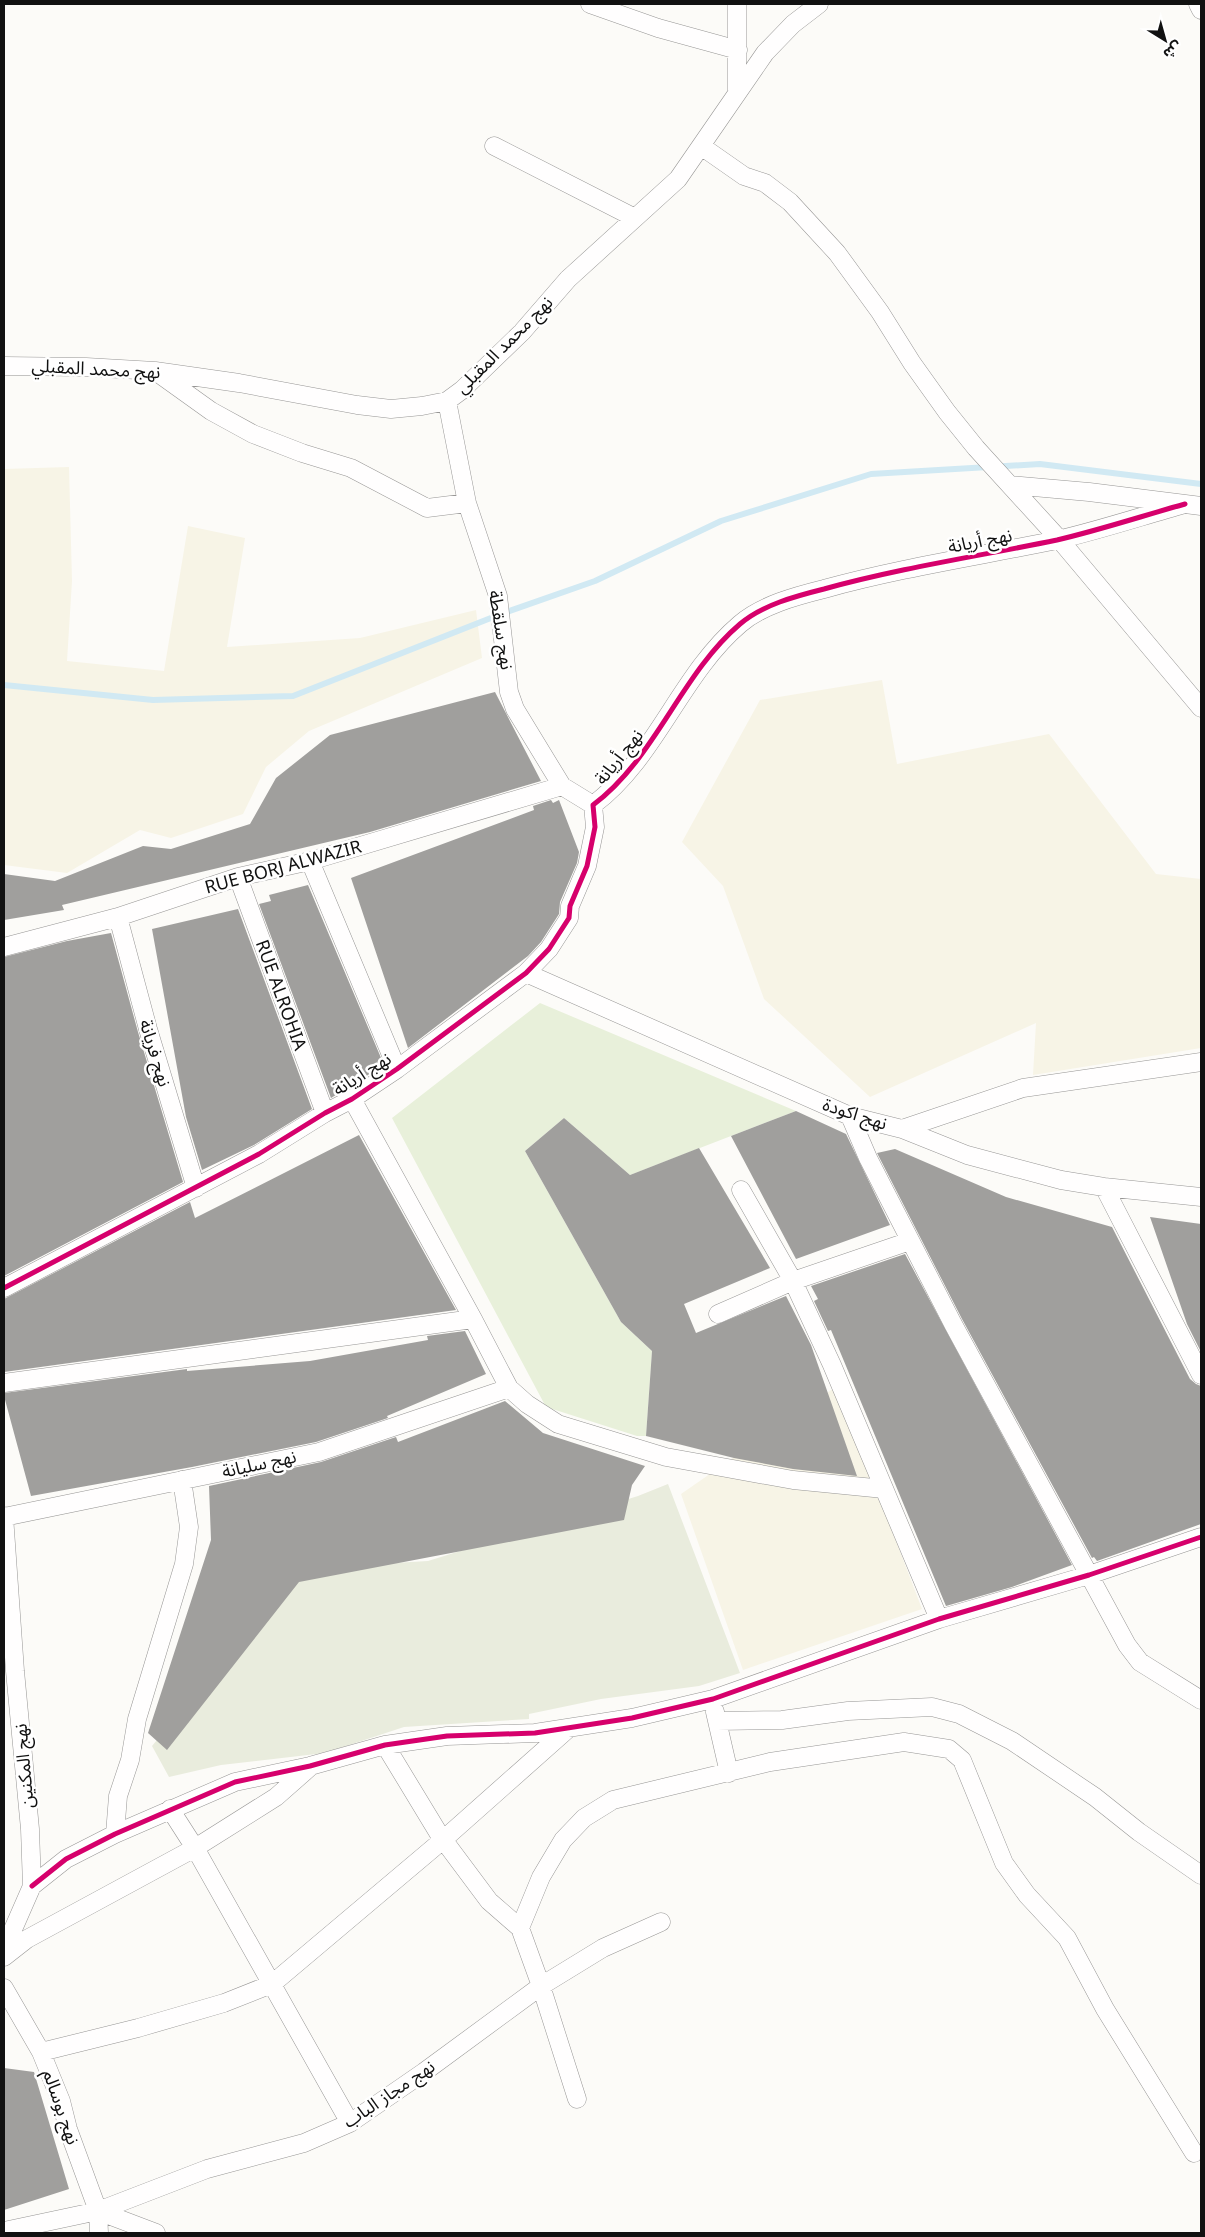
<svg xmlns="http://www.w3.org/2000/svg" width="1205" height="2237" font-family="Georgia,'Noto Sans Arabic',serif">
<rect width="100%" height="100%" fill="#fcfbf8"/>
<path fill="#f7f4e6" d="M69 467 72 581 67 661 164 671 188 526 245 538 227 647 360 638 476 610 482 658 309 731 266 767 243 814 171 838 140 830 67 873 4 865V469Z
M882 680 897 764 1049 734 1156 874 1201 879V1048L1033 1075 1036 1023 870 1097 764 999 723 886 682 842 760 700Z
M837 1386 922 1609 743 1670 681 1494Z"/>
<path fill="#e8f0da" d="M540 1003 796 1111 630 1175 564 1118 525 1151 621 1322 652 1351 646 1436H637L546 1407 392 1118Z"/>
<path fill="#e9ecdd" d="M668 1484 740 1673 699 1686 601 1699 529 1714V1719L404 1727 325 1753 221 1765 169 1777 152 1746 262 1613 289 1569 428 1561 638 1496Z"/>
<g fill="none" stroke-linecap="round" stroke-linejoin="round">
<path stroke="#d1e9f3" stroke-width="6" d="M4 685 153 700 293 696 501 614 595 581 721 521 871 474 1040 464 1201 484"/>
</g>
<path fill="#a09f9d" d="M495 692 541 781 370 832 62 905 64 910 4 920V874L55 881 143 846 171 849 250 824 276 778 330 735Z
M551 800 553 803 559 800 579 852 577 863 560 902 559 914 541 942 528 956 408 1048 351 878 534 810 533 806Z
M308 885 384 1065 331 1098 259 904 271 901 269 895Z
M238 909 312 1109 254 1145 202 1170 186 1117 152 929Z
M111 933 138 1032 183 1182 4 1276V957L67 941Z
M796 1111 846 1134 890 1225 796 1259 731 1136Z
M564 1118 630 1175 699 1148 770 1268 684 1304 696 1333 786 1296 811 1345 857 1476 793 1469 734 1458 646 1436 652 1351 621 1322 525 1151Z
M359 1135 456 1310 4 1372V1299L190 1202 195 1218Z
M895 1149 1006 1197 1112 1227 1190 1379 1196 1384 1201 1386V1524L1097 1561 1094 1557 1092 1558 962 1319 877 1153Z
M1150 1217 1201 1224V1352L1187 1324Z
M905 1254 1072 1565 1012 1587 946 1606 831 1330 828 1331 814 1301 818 1299 811 1286Z
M465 1331 486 1374 387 1416 388 1418 316 1442 192 1467 31 1496 4 1396V1393L187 1369V1371L310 1361 428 1340 427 1336Z
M505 1401 543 1433 645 1466 632 1485 624 1520 299 1582 167 1750 148 1733 211 1540 209 1486 321 1462 396 1437 398 1442Z
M4 2068 34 2072 69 2189 4 2210Z"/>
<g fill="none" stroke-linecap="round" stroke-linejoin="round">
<g stroke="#979695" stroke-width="19">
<path id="minor" d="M590 4 658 28 738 50
M1198 4 1201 10
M737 90V4
M494 146 635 218
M701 146 744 176 765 183 790 202 837 253 880 312 912 363 947 412 976 448 1059 539 1201 708
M4 366 86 367 155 371 239 383 357 405 391 409 422 406 447 401 462 390 522 332 568 279 678 179 765 53 793 24 819 4
M158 373 211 411 253 434 302 453 351 468 427 508 467 503
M447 401 467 503 498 596 509 692 515 709 562 786 593 805
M1010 485 1089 492 1201 506
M310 861 397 1069
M238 877 325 1113
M118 917 148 1029 196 1188
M4 947 118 917 238 877 310 861 562 786
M526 973 850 1116 902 1129 967 1155 1061 1180 1104 1187 1201 1197
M352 1099 473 1319 509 1388 527 1404 558 1424 666 1457 793 1480 884 1489
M850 1116 868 1158 953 1324 1127 1645 1140 1662 1201 1700
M902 1129 1023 1088 1201 1062
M1104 1187 1201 1375
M741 1190 793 1281 832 1365 939 1619
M4 1288 259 1154 325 1113 352 1099 397 1069 526 973 549 949 569 918 570 906 587 866 595 827 593 805C656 758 680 675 740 624 762 605 796 596 824 589 900 568 979 556 1057 540 1100 530 1142 516 1185 504
M718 1314 793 1281 910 1241
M4 1383 473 1319
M4 1516 15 1671 30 1829 32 1886 4 1950
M4 1517 319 1452 509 1388
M715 1712 729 1773
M717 1721 782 1720 848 1711 932 1707 959 1714 1012 1741 1095 1797 1139 1832 1201 1875
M385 1745 439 1834 489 1901 520 1928 541 1986 577 2099
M170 1809 195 1848 350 2123
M115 1834 118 1796 130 1760 137 1719 184 1564 189 1527 182 1480
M32 1886 66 1859 115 1834 235 1782 310 1766 385 1745 447 1736 535 1733 632 1718 713 1699 939 1619 1089 1575 1201 1537
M520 1928 541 1877 563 1840 584 1818 613 1800 770 1762 904 1742 949 1749 962 1760 1004 1863 1027 1895 1067 1938 1105 2009 1194 2153
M4 1957 27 1939 195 1848 276 1797 310 1767
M4 1988 41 2052 61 2101 68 2129 98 2211 99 2233
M41 2052 138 2028 224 2003 272 1984 444 1839 569 1728
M98 2211 156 2233
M4 2231 98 2211 207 2169 304 2143 350 2123 424 2072 541 1986 603 1948 661 1922"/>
</g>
<use href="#minor" stroke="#fffefe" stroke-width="18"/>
<g stroke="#fff" stroke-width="8">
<path id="cycleway" d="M4 1288 259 1154 325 1113 352 1099 397 1069 526 973 549 949 569 918 570 906 587 866 595 827 593 805C656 758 680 675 740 624 762 605 796 596 824 589 900 568 979 556 1057 540 1100 530 1142 516 1185 504
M32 1886 66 1859 115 1834 235 1782 310 1766 385 1745 447 1736 535 1733 632 1718 713 1699 939 1619 1089 1575 1201 1537"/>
</g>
<use href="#cycleway" stroke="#d6006c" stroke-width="5"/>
</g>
<g text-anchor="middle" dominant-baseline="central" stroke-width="5" stroke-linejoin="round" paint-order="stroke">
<g font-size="18" fill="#111" stroke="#fff">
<text transform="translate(504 345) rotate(-45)">نهج محمد المقبلي</text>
<text transform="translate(96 369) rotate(3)">نهج محمد المقبلي</text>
<text transform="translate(980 541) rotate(-11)">نهج أريانة</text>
<text transform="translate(501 630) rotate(81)">نهج سلقطة</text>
<text transform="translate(619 757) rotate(-51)">نهج أريانة</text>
<text transform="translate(283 867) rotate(-15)">RUE BORJ ALWAZIR</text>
<text transform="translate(281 995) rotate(70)">RUE ALROHIA</text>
<text transform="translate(155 1053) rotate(73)">نهج فريانة</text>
<text transform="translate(362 1074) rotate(-32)">نهج أريانة</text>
<text transform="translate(855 1114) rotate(18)">نهج اكودة</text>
<text transform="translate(259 1464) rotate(-12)">نهج سليانة</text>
<text transform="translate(24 1766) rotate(-95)">نهج المكنين</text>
<text transform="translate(389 2094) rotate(-34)">نهج مجاز الباب</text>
<text transform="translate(61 2107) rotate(71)">نهج بوسالم</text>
</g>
</g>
<rect width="1205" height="2237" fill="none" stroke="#111111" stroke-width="10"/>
<g transform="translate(1165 40) rotate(143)" stroke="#ffffff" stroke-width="4" paint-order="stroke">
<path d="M0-4L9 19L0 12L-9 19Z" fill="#111111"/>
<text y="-8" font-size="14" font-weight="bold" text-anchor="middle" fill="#111111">ش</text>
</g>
</svg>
